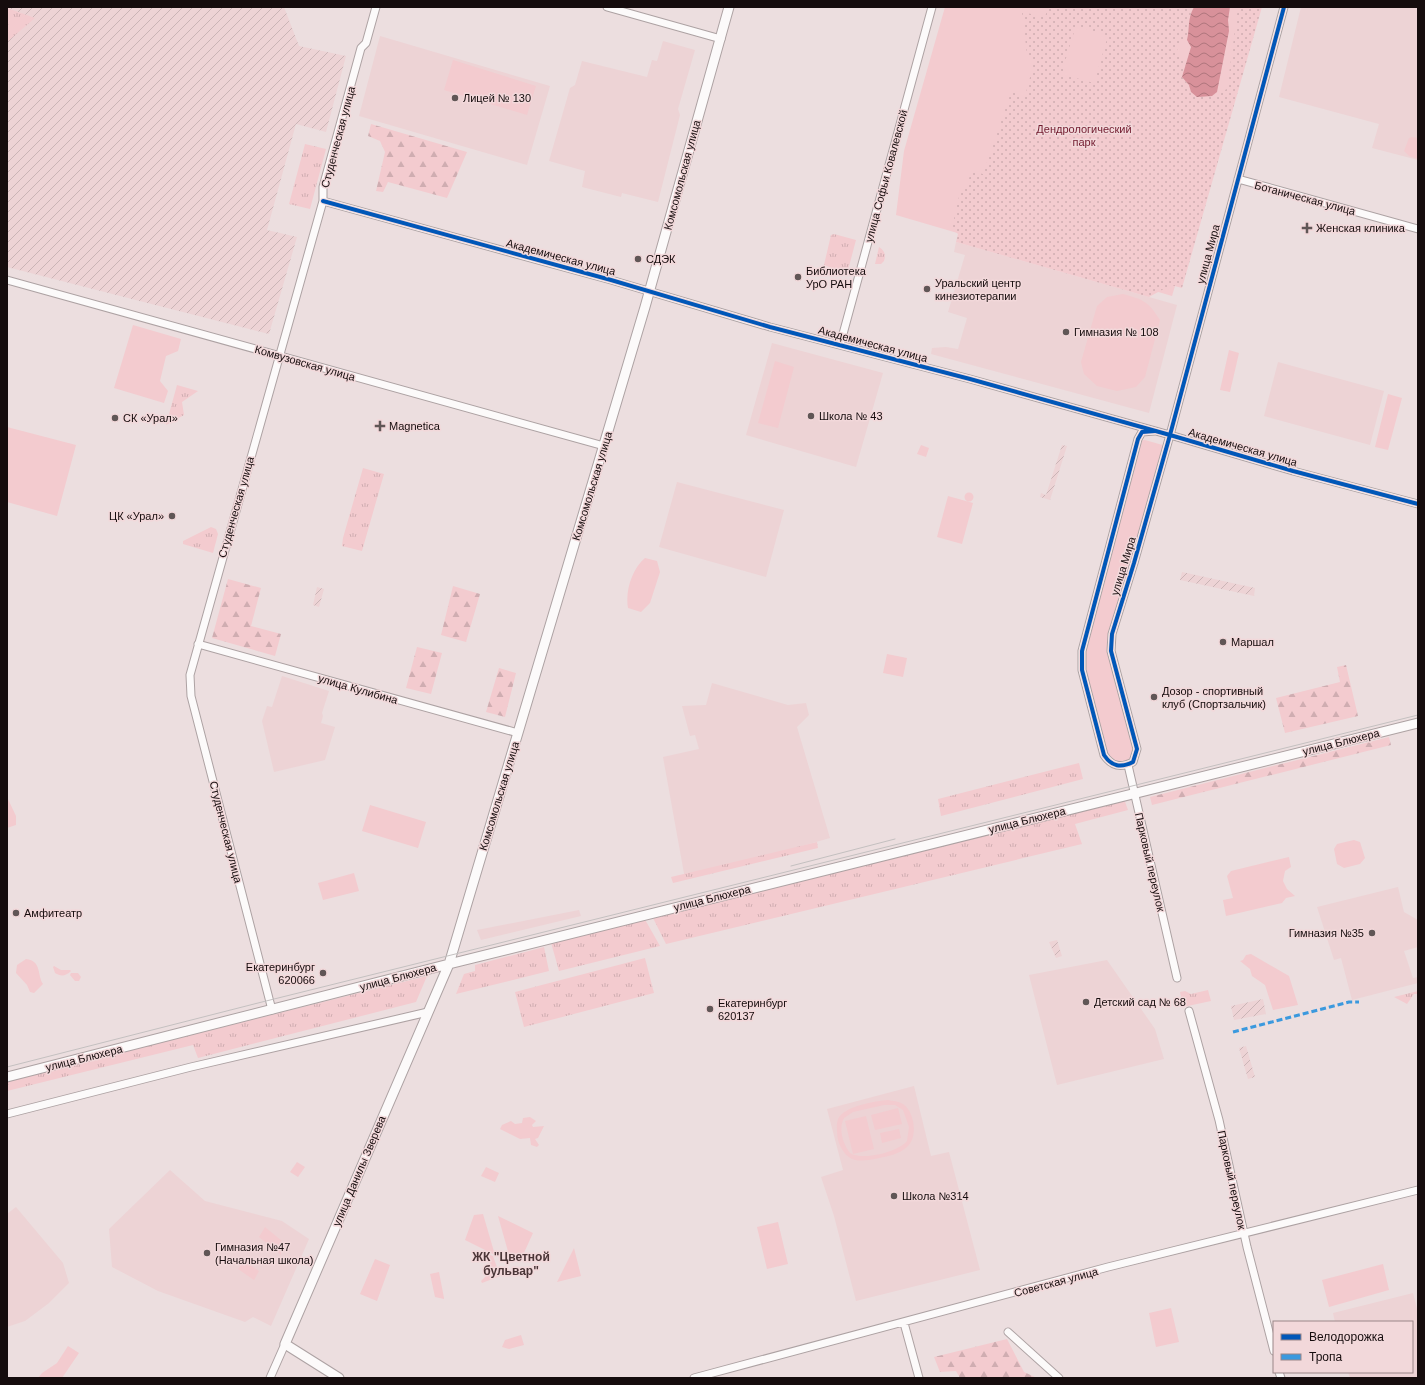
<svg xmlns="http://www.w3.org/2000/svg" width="1425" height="1385" font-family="Helvetica,sans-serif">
<defs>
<pattern id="industrial-furrows" width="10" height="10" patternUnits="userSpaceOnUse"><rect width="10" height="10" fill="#edd3d5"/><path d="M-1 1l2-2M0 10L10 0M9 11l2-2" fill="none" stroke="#cab4b6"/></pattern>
<pattern id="grass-tufts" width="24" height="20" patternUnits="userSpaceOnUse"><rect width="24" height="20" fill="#f3cbcf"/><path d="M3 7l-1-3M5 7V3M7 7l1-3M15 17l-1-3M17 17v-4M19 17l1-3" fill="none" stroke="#cfadb1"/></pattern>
<pattern id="forest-firs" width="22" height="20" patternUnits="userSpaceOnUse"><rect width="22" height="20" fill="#f3cbcf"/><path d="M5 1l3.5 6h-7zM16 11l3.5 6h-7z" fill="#cfadb1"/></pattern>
<pattern id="garden-dots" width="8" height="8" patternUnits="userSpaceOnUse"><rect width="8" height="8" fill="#f3cbcf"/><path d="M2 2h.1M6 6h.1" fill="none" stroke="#cfadb1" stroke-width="1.8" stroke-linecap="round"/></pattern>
<pattern id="water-waves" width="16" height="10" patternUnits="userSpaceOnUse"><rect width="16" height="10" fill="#d8919a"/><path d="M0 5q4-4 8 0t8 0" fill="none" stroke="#ae757c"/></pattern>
</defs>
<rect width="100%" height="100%" fill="#ecdedf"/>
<path fill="#edd3d5" d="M1301 7H1418V160L1372 148 1379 124 1279 97Z
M380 36 550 86 527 165 359 116Z
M663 41 695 50 678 109 680 115 658 202 622 193 621 197 582 187 585 171 549 161 570 88 575 85 582 61 647 77 652 60 657 61Z
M956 242 1177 305 1149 413 931 354 932 348 946 347 958 349 967 318 948 312 965 255 954 252Z
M772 343 883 373 856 467 746 435Z
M1278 362 1384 391 1370 445 1264 416Z
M677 482 784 510 766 577 659 547Z
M282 676 329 691 322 713 323 716 321 723 335 727 325 760 274 772 262 721 267 706 272 707Z
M712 683 788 705 806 703 809 715 797 727 830 838 685 879 663 757 699 749 695 735 690 736 682 706 706 705Z
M1398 887 1404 912 1418 920V947L1404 951 1413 978 1418 977V983L1352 1000 1341 958 1334 960 1317 907Z
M579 910 581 916 481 940 477 930Z
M1107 960 1155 1029 1164 1059 1057 1085 1029 975Z
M914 1086 931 1156 949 1152 980 1270 856 1301 834 1216 821 1177 843 1170 827 1109Z
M170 1170 205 1201 282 1221 309 1239 271 1326 253 1317 245 1322 158 1291 112 1267 109 1229Z
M16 1207 63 1263 69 1283 49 1303 25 1321 7 1327V1214Z
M1413 1293 1418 1313V1378H1350L1348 1372H1412V1322H1335L1333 1313Z"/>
<path fill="url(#industrial-furrows)" d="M7 7H284L299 46 346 56 326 132 296 124 267 230 297 237 269 334 7 267Z
M1062 445 1067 446 1050 500 1040 497 1041 493 1046 495Z
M1182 572 1255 588 1254 596 1180 580Z
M317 587 324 589 319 607 313 605Z
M1057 940 1062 956 1056 958 1049 942Z
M1263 999 1266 1014 1234 1020 1231 1006Z
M1246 1046 1255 1077 1248 1079 1239 1048Z"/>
<path fill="url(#grass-tufts)" d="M7 8 35 18 7 42Z
M305 144 326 149 310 209 289 204Z
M834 234 856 240 847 274 824 265 831 235Z
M879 247C885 251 886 255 884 261L881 264H875Z
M177 385 198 391 182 402 184 415 166 425Z
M363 468 384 474 362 551 342 546 343 538Z
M211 527 216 529 218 534 213 553 183 544V541Z
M1079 763 1083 779 941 816 938 799Z
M1123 796 1128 810 1075 824 1082 844 666 944 651 914Z
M817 842 818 848 673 883 671 877Z
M643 916 660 946 559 971 550 939Z
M544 947 549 971 456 994 464 974 475 971V965Z
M645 958 654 993 524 1027 515 992Z
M427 976 416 1002 198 1058 193 1045 7 1091V1081Z
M1208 990 1211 1001 1183 1007 1180 992 1185 991 1191 994Z
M1418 991V994H1414L1407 1004 1394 997Z"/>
<path fill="url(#forest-firs)" d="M371 124 467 152 447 198 388 182 383 192 376 191 385 152 380 141 368 136Z
M228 579 261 588 251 626 281 634 275 656 212 638Z
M453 586 480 594 466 642 441 635Z
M417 647 442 653 431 694 406 688Z
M1346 665 1358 716 1285 733 1276 698 1340 682 1337 667Z
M499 668 516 673 505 717 486 712Z
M1389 737 1391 745 1152 805 1150 797Z
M1007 1339 1024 1372 1037 1378H960L956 1371 940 1372 934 1357Z"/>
<path fill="#f3cbcf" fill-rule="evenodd" d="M945 7H1259L1172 296 896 215 904 151Z
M453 60 536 86 527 115 444 90Z
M1412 137 1418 138V159L1409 156 1404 151 1409 138Z
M1123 294C1144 300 1148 301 1160 320L1145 377 1136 387 1117 391 1097 386 1084 374 1081 362 1097 306 1107 297Z
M133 325 181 339 178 351 166 356 160 381 168 391 164 403 114 388Z
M1229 350 1239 353 1230 392 1220 390Z
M775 361 794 367 778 428 758 423Z
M1388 394 1402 398 1388 450 1375 447Z
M7 427 76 445 57 516 7 502Z
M1145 440 1166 446 1110 644 1137 749 1128 765 1108 761 1081 661 1137 441Z
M921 445 929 448 926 457 917 454Z
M964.5 497a4.5 4.5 0 1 1 9 0a4.5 4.5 0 1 1-9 0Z
M948 496 973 503 962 544 937 537Z
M645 558 657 561 660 572 650 603 641 612 628 608C625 591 632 569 645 558Z
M887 654 907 658 903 677 883 673Z
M7 797 16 816V825L7 828Z
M370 805 426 822 418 848 362 831Z
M1354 840 1360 842 1365 858 1360 864 1344 868 1337 864 1334 849 1337 844Z
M1289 857 1291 867 1285 871 1283 881 1287 889 1295 896 1286 898 1282 903 1226 916 1223 900 1233 898 1227 876 1231 871Z
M354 873 359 891 323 900 318 883Z
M1251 954 1289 976 1298 1005 1273 1010 1265 985 1252 976 1250 969 1240 961 1243 960 1246 955Z
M26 959C42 961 37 975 43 984L34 993 30 992 27 985 16 973 17 965Z
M54 966 61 970H70L71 971C66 976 61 977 55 973L53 967Z
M71 973H78L81 977 79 981H75L70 975Z
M888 1100C893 1101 898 1101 903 1104 915 1112 918 1138 907 1147 899 1154 889 1156 879 1158 870 1160 860 1162 852 1159 845 1156 840 1147 838 1140 837 1133 836 1125 838 1119 844 1106 876 1101 888 1100ZM884 1105H895L903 1110 909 1127 907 1141C898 1152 863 1161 850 1153 843 1144 838 1129 844 1118L853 1112Z
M898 1108 902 1124 875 1130 871 1115Z
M866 1116 874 1149 853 1154 845 1121Z
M530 1117 536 1121 532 1125 533 1127 544 1126 538 1138 535 1139 539 1145 537 1147 531 1145 530 1138 520 1139 500 1129 502 1125 511 1121 515 1124 522 1123 523 1118Z
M899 1129 901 1138 882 1143 880 1133Z
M297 1162 305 1167 298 1177 290 1172Z
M486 1167 499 1173 495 1182 481 1176Z
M483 1214 495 1255 465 1240 474 1215Z
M498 1216 533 1233 523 1255H509Z
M778 1222 788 1264 767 1269 757 1227Z
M265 1227 282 1241 281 1255 259 1237Z
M574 1248 581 1276 557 1282Z
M490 1255 493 1256 500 1276 482 1283 481 1281 490 1272Z
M375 1259 390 1265 377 1301 360 1294Z
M244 1261 259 1271 254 1280 238 1269Z
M1383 1264 1389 1290 1329 1307 1322 1280Z
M439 1272 444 1298V1299L435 1297 430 1274Z
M1171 1308 1179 1342 1156 1347 1149 1313Z
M521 1335 524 1345 509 1349 502 1347 505 1340Z
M68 1346 79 1353 62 1378H38L42 1373 57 1363Z"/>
<path fill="url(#garden-dots)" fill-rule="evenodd" d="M1048 7H1194C1187 20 1190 27 1187 40L1180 41 1176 54 1187 61 1182 77 1189 85 1190 89 1197 97 1212 96 1227 89 1238 7H1262L1182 288 1171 285 1149 297 956 242 958 234 952 228 960 192 967 186 971 171 983 174 1011 92 1025 96 1032 70V58L1027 55 1022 12 1045 17ZM1076 26 1100 33 1107 39 1094 83 1065 75 1063 68Z"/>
<path fill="url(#water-waves)" d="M1194 7H1230L1228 20 1229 31 1217 92 1212 96 1197 97 1191 92 1189 85 1182 77 1191 47 1187 40C1190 27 1187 20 1194 7Z"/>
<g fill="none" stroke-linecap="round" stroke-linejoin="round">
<g stroke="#ada2a3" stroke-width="9">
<path id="minor" d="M607 7 721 39
M1238 179 1418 229
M323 201 611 280 770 327 970 379 1170 435 1293 471 1418 504
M7 280 604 446
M840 345 932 7
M1155 431 1142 432 1138 439 1082 651V670L1104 755C1112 767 1121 768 1133 762L1137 749 1111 651 1112 634 1134 563 1170 435 1284 7
M198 644 518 733
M1128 765 1177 978
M272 1010 191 696 190 675 323 201V187L361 48 366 43 376 7
M1189 1011 1219 1120 1247 1247 1274 1351
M7 1114 191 1067 428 1012
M904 1323 919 1378
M1008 1332 1059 1378
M1279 1372 1281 1378
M270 1378 285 1344
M694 1378 1108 1267 1418 1190"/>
</g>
<g stroke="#ada2a3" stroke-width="11">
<path id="major" d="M7 1077 449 964 1418 723
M339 1378 285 1344 449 964 645 307 729 7"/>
</g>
<use href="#minor" stroke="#fcfafa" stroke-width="7"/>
<use href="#major" stroke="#fcfafa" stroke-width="9"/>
<path stroke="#c4c0c0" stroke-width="1" d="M791 866 895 839
M7 1067 258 1003 1418 715"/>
<path stroke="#3b99de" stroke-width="3" stroke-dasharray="6 3" stroke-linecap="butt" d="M1233 1032 1349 1002H1359"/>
<g stroke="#f2d8da" stroke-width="6">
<path id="cycleway" d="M323 201 611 280 770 327 970 379 1170 435 1293 471 1418 504
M1155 431 1142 432 1138 439 1082 651V670L1104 755C1112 767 1121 768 1133 762L1137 749 1111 651 1112 634 1134 563 1170 435 1284 7"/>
</g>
<use href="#cycleway" stroke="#0057b8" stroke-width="4"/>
</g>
<g fill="#605656" stroke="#f2d8da" stroke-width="1.5">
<circle cx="455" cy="98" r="4"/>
<path d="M1305 222h4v4h4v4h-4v4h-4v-4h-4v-4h4z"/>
<circle cx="638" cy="259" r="4"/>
<circle cx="798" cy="277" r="4"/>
<circle cx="927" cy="289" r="4"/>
<circle cx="1066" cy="332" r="4"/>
<circle cx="811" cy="416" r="4"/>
<circle cx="115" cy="418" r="4"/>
<path d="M378 420h4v4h4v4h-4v4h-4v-4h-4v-4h4z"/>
<circle cx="172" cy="516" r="4"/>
<circle cx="1223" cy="642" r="4"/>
<circle cx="1154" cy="697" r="4"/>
<circle cx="16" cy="913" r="4"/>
<circle cx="1372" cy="933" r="4"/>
<circle cx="323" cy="973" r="4"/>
<circle cx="1086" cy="1002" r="4"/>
<circle cx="710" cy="1009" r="4"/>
<circle cx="894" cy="1196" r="4"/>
<circle cx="207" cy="1253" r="4"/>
</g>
<g text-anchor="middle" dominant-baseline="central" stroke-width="3" stroke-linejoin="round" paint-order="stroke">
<g font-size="11" fill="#150c0d" stroke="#f2d8da" text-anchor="start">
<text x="463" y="98">Лицей № 130</text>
<text x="1316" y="228">Женская клиника</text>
<text x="646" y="259">СДЭК</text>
<text x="806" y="271">Библиотека<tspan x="806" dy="13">УрО РАН</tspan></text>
<text x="935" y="283">Уральский центр<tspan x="935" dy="13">кинезиотерапии</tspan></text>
<text x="1074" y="332">Гимназия № 108</text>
<text x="819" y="416">Школа № 43</text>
<text x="123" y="418">СК «Урал»</text>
<text x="389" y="426">Magnetica</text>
<text x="164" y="516" text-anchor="end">ЦК «Урал»</text>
<text x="1231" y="642">Маршал</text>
<text x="1162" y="691">Дозор - спортивный<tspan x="1162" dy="13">клуб (Спортзальчик)</tspan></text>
<text x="24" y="913">Амфитеатр</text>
<text x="1364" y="933" text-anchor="end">Гимназия №35</text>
<text x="315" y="967" text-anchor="end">Екатеринбург<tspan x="315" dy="13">620066</tspan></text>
<text x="1094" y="1002">Детский сад № 68</text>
<text x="718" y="1003">Екатеринбург<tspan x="718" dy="13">620137</tspan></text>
<text x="902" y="1196">Школа №314</text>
<text x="215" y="1247">Гимназия №47<tspan x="215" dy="13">(Начальная школа)</tspan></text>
</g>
<g font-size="11" fill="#711a2e" stroke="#f2d8da">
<text x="1084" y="129">Дендрологический<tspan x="1084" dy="13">парк</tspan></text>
</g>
<g font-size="11" fill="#150c0d" stroke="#f2d8da">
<text transform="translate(338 137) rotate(-75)">Студенческая улица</text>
<text transform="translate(682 175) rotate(-75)">Комсомольская улица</text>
<text transform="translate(886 176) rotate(-75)">улица Софьи Ковалевской</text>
<text transform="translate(1305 198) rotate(15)">Ботаническая улица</text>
<text transform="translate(1208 254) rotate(-75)">улица Мира</text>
<text transform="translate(561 257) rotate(15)">Академическая улица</text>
<text transform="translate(873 344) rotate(15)">Академическая улица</text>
<text transform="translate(305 363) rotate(16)">Комвузовская улица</text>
<text transform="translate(1243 447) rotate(16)">Академическая улица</text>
<text transform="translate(592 486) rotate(-73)">Комсомольская улица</text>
<text transform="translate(236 507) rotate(-74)">Студенческая улица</text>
<text transform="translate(1123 566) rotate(-73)">улица Мира</text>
<text transform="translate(358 689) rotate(16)">улица Кулибина</text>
<text transform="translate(1341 742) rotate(-14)">улица Блюхера</text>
<text transform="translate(499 796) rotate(-73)">Комсомольская улица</text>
<text transform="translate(1027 820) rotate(-14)">улица Блюхера</text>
<text transform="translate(226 832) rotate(76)">Студенческая улица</text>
<text transform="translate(1150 862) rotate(77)">Парковый переулок</text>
<text transform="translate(712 898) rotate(-14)">улица Блюхера</text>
<text transform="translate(398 977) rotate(-15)">улица Блюхера</text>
<text transform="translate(84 1058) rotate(-14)">улица Блюхера</text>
<text transform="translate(359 1171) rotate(-67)">улица Данилы Зверева</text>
<text transform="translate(1232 1180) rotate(78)">Парковый переулок</text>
<text transform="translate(1056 1282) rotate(-15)">Советская улица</text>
</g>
<g font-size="12" font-weight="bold" fill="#4a3537" stroke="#f2d8da">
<text x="511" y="1257">ЖК "Цветной<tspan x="511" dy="14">бульвар"</tspan></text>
</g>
</g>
<rect width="1425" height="1385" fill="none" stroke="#150c0d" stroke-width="16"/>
<rect x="1273" y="1321" width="140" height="52" fill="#f2d8da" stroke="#9a8688"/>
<rect x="1281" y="1334" width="20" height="6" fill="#0057b8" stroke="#9a8688"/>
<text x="1309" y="1341" font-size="12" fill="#150c0d">Велодорожка</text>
<rect x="1281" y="1354" width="20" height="6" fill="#3b99de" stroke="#9a8688"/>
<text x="1309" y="1361" font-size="12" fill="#150c0d">Тропа</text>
</svg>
